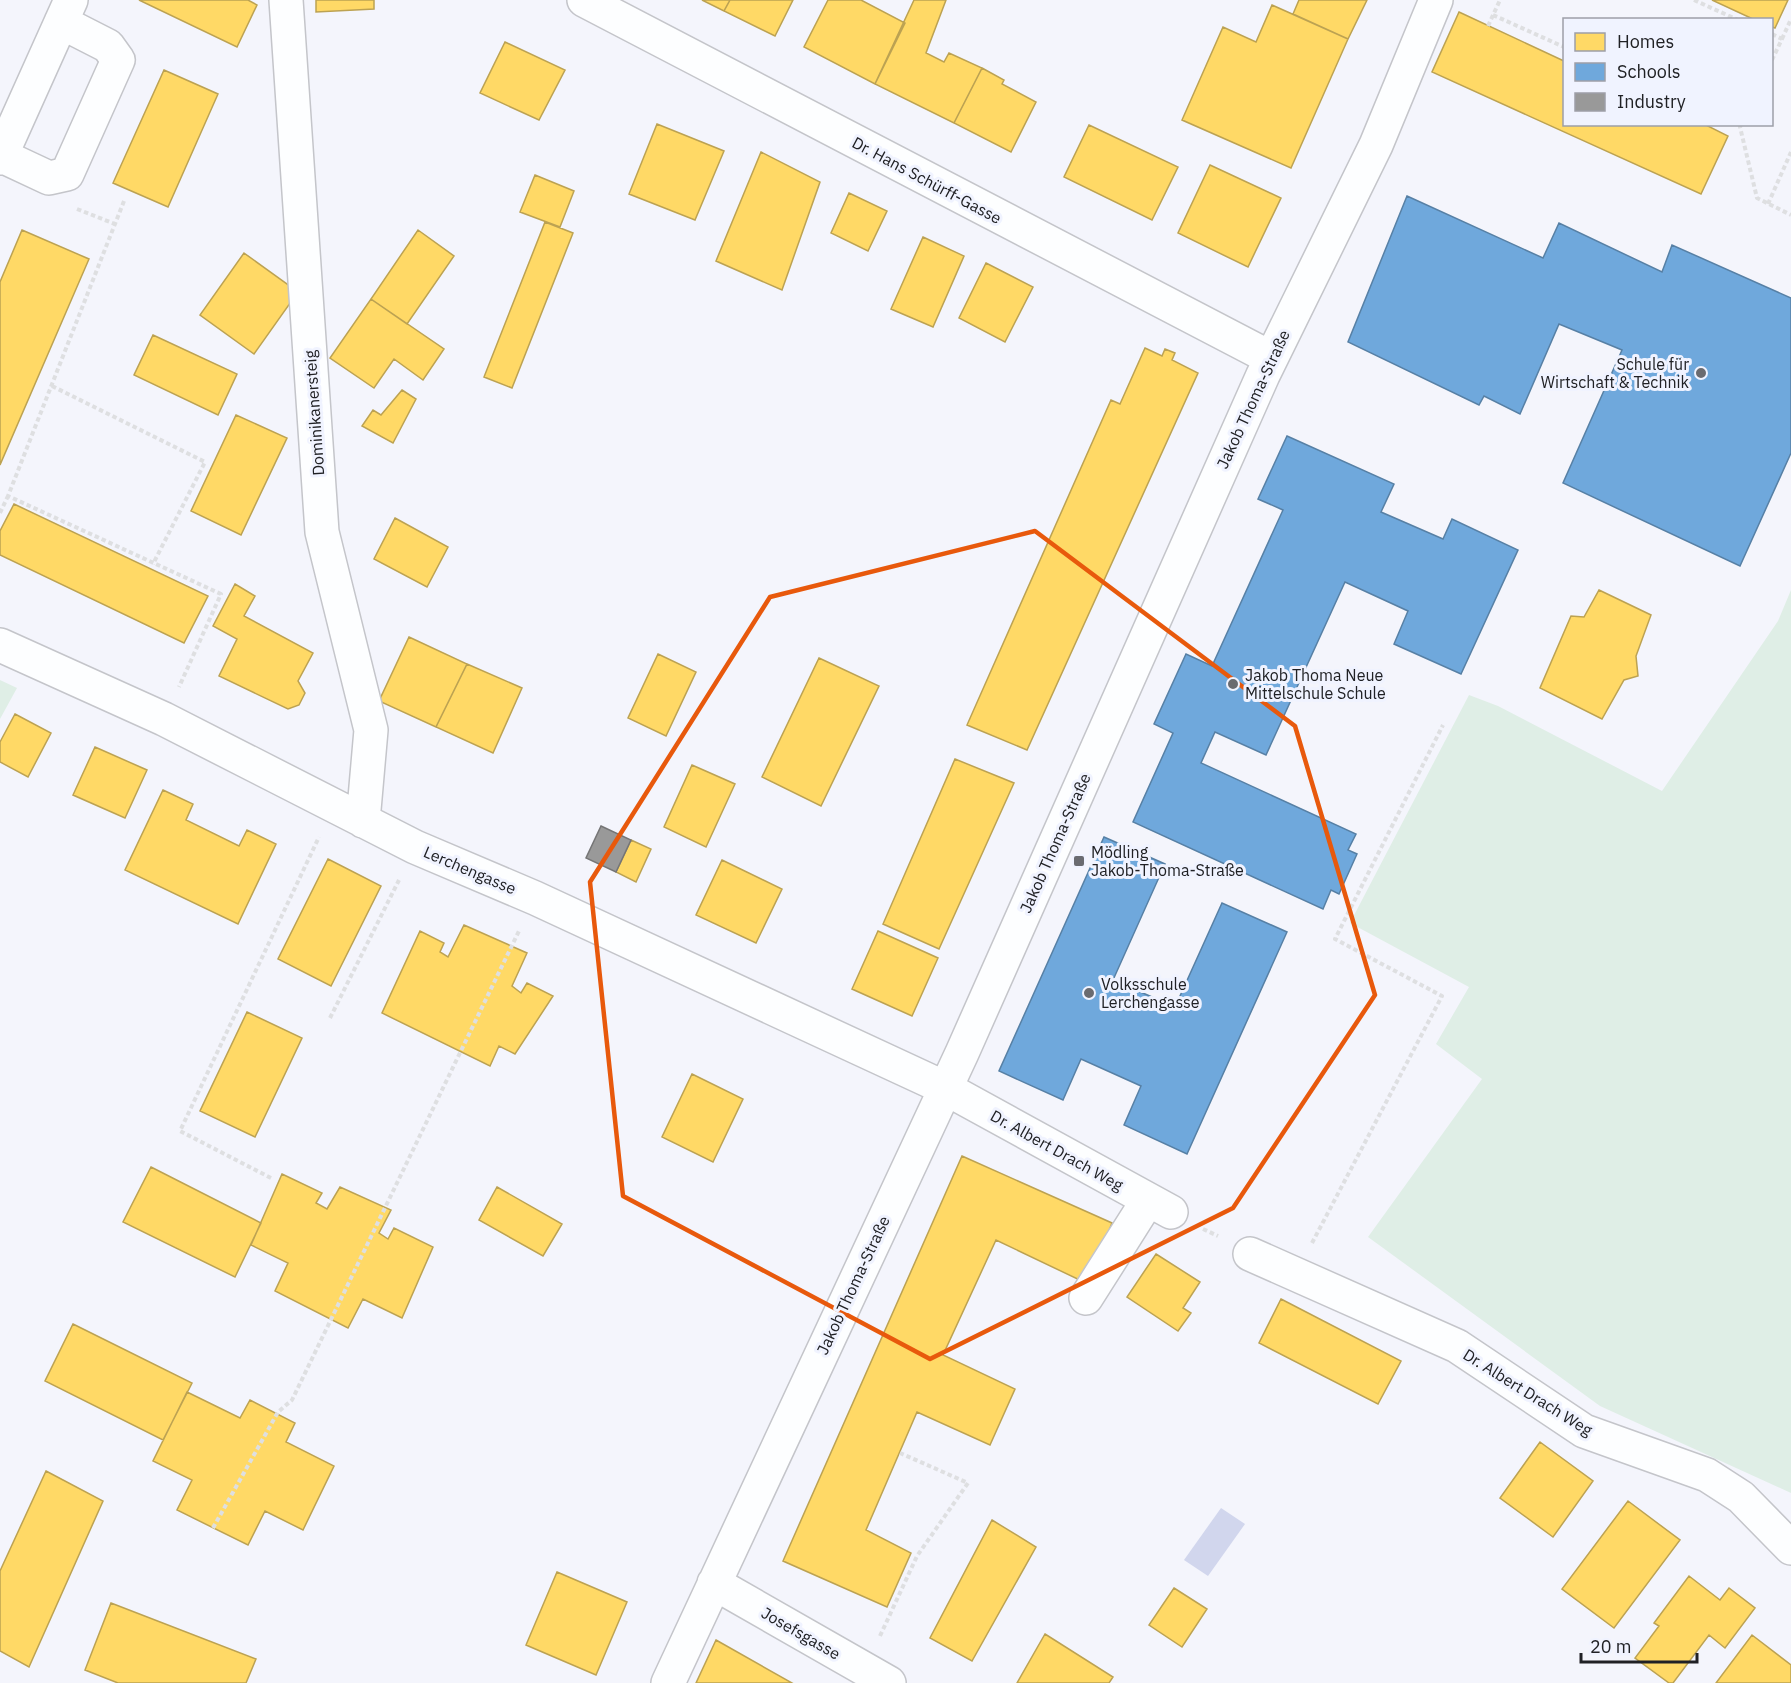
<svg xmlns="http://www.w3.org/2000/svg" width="1791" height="1683" font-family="'IBM Plex Sans',sans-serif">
<rect width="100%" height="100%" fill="#f4f5fc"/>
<path fill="#dfeee6" d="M1791 590V1493L1600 1406 1368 1237 1482 1079 1436 1044 1469 987 1350 923 1469 695 1498 706 1662 791 1778 621Z
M0 680 17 688 0 719Z"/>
<path fill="#d1d6ed" d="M1221 1508 1245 1524 1208 1576 1184 1560Z"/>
<path fill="#ffd966" stroke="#bca252" stroke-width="1.5" d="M139 0H248L257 5 237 47Z
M316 0H374V9L316 12Z
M702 0H730L724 11Z
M730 0H793L775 36 724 11Z
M828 0H861L905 23 875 84 804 47Z
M914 0H946L926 53 944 62 949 53 982 68 954 123 875 84Z
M1299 0H1367L1348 39 1293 14Z
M1712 0H1788L1775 28 1772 27V20H1755Z
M1272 5 1348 39 1291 168 1182 120 1223 27 1256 42Z
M1459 12 1564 61V124H1704L1728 136 1701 194 1432 72Z
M505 42 565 70 539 120 480 93Z
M982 68 1004 80 1002 84 1036 102 1011 152 954 123Z
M164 70 218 94 168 207 113 183Z
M657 124 724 151 695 220 629 194Z
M1089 125 1178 167 1152 220 1064 177Z
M761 152 820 182 782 290 716 261Z
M1210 165 1281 198 1248 267 1178 233Z
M535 175 574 191 560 227 520 212Z
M849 193 887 211 868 251 831 233Z
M545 222 573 233 512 388 484 377Z
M22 230 89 259 0 465V282Z
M418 230 454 256 407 324 371 299Z
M923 237 964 256 933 327 891 309Z
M244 253 298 292 254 354 200 315Z
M986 263 1033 287 1005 342 959 318Z
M371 299 444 349 423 380 394 359 374 388 330 358Z
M153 335 237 374 218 415 134 375Z
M1145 348 1162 356 1165 349 1175 353 1172 360 1198 373 1027 750 967 725 1111 400 1120 404Z
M402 390 416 399 393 443 362 426 373 410 381 415Z
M236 415 287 438 241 535 191 511Z
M14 504 208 596 184 643 0 555V531Z
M395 518 448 547 427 587 374 559Z
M235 584 255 596 244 616 313 653 298 681 305 693 299 705 288 709 219 676 237 639 213 626Z
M1599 590 1651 615 1636 656 1638 676 1624 680 1602 719 1540 688 1571 616 1584 617Z
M409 637 467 664 436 727 379 701Z
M658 654 696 672 666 736 628 718Z
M819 658 879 686 821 806 762 777Z
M467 664 522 688 493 753 436 727Z
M15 714 51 733 28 777 0 762V742Z
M95 747 147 770 125 818 73 795Z
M955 759 1014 783 939 949 883 924Z
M692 765 735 784 706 847 664 827Z
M163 790 193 804 186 820 239 846 247 830 276 844 238 924 125 870Z
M631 840 651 849 636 882 616 872Z
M328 859 381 886 331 986 278 959Z
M722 860 782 889 756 943 696 915Z
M464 925 527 953 512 986 521 993 527 983 553 996 515 1054 499 1046 490 1066 382 1013 420 931 444 943 440 952 448 957Z
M878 931 938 958 912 1016 852 989Z
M247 1012 302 1038 255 1137 200 1111Z
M692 1074 743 1099 713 1162 662 1137Z
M962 1156 1112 1223 1088 1284 996 1240 943 1355 1015 1389 990 1445 917 1412 866 1530 911 1553 887 1607 783 1561Z
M151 1167 261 1223 235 1277 123 1222Z
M282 1174 322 1193 316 1203 327 1209 340 1187 391 1210 379 1233 388 1239 394 1228 433 1247 402 1318 363 1299 348 1328 275 1291 288 1263 251 1245Z
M497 1187 562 1224 543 1256 479 1220Z
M1156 1254 1200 1282 1183 1308 1191 1313 1178 1331 1127 1297Z
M1281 1299 1401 1361 1378 1404 1259 1343Z
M73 1324 192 1383 163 1440 45 1381Z
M187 1392 240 1418 250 1400 295 1423 286 1442 334 1466 303 1530 265 1511 248 1545 177 1510 192 1480 153 1461Z
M1540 1442 1593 1481 1553 1537 1500 1498Z
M46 1471 103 1501 29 1667 0 1651V1571Z
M1628 1501 1680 1540 1614 1628 1562 1589Z
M992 1520 1036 1547 972 1661 930 1638Z
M557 1572 627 1602 596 1675 526 1645Z
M1689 1576 1720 1600 1729 1588 1755 1608 1725 1648 1709 1635 1673 1683H1669L1635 1658 1659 1626 1654 1623Z
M1174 1588 1207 1609 1182 1647 1149 1625Z
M111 1603 256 1659 246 1683H118L85 1670Z
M1045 1634 1113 1677 1109 1683H1017Z
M1752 1635 1791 1665V1683H1716Z
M716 1640 792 1683H696Z"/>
<path fill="#6fa8dc" stroke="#5780a5" stroke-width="1.5" d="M1407 196 1543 258 1559 223 1662 272 1672 245 1791 298V453L1740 566 1563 483 1622 350 1559 324 1520 414 1484 396 1479 405 1348 342Z
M1287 436 1394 484 1381 512 1443 539 1452 519 1518 550 1461 674 1394 644 1408 611 1345 582 1266 755 1215 732 1201 763 1356 834 1348 850 1357 854 1339 894 1331 890 1323 909 1133 822 1173 733 1154 724 1186 654 1212 666 1283 510 1258 499Z
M1104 837 1165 864 1113 980 1175 1007 1222 903 1287 932 1187 1154 1124 1125 1141 1086 1081 1059 1063 1100 999 1071Z"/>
<path fill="#999" stroke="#757576" stroke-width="1.5" d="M601 826 631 840 616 872 586 858Z"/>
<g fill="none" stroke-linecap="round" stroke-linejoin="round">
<g stroke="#c4c5ca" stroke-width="36">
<path id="minor" d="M286 0 322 532 371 730 363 821
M584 0 1271 358
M2 156 49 178 67 174 118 60 108 46 61 22
M0 158 71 0
M0 645 164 719 415 847 535 898 945 1088 1171 1212
M1250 1254 1457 1346 1584 1431 1707 1475 1741 1497 1791 1548
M1086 1298 1148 1200
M714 1583 889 1683
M668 1683 962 1053 1263 375 1376 145 1436 0"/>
</g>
<path stroke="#dedfe1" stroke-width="4" stroke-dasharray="4.5 3" stroke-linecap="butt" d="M1694 0 1738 20
M1493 15 1564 47
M1488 26 1500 0
M1772 34 1782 39 1772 60
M1782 39 1791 19
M1741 124 1740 127 1757 198 1791 215
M124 201 8 496 221 594 179 687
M1768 204 1791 152
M77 209 115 224
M52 386 205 462 153 564
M0 513 8 496
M330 1018 399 880
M271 1178 180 1131 319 837
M1203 1229 1218 1236
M1312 1243 1442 996 1335 939 1443 725
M213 1528 278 1412 292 1400 519 931
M880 1636 917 1556 968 1483 900 1453"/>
<use href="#minor" stroke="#fdfeff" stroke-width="33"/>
</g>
<path fill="none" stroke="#e8590c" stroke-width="4.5" stroke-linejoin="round" d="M1035 531 1295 726 1375 995 1233 1208 930 1359 623 1196 590 882 770 597Z"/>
<g fill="#6a6b70" stroke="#f0f3ff" stroke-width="2">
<circle cx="1701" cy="373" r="6"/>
<circle cx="1233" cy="684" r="6"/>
<rect x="1073" y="855" width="12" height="12" rx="3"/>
<circle cx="1089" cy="993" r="6"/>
</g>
<g text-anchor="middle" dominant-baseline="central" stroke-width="6" stroke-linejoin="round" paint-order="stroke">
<g font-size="16" fill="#202125" stroke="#f0f3ff">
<text transform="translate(927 180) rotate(28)">Dr. Hans Schürff-Gasse</text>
<text transform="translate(1253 399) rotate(-65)">Jakob Thoma-Straße</text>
<text transform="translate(314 413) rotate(-94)">Dominikanersteig</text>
<text transform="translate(1055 843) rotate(-66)">Jakob Thoma-Straße</text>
<text transform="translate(470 870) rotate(23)">Lerchengasse</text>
<text transform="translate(1057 1150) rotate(29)">Dr. Albert Drach Weg</text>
<text transform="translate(853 1285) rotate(-65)">Jakob Thoma-Straße</text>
<text transform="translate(1528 1392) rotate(32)">Dr. Albert Drach Weg</text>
<text transform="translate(801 1633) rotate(30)">Josefsgasse</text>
</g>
<g font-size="16" fill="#202125" stroke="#f0f3ff" text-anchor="start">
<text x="1689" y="364" text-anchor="end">Schule für<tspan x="1689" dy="18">Wirtschaft &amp; Technik</tspan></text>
<text x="1245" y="675">Jakob Thoma Neue<tspan x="1245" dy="18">Mittelschule Schule</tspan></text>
<text x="1091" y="852">Mödling<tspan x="1091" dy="18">Jakob-Thoma-Straße</tspan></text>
<text x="1101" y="984">Volksschule<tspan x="1101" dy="18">Lerchengasse</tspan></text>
</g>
</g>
<rect x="1563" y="18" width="210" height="108" fill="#f0f3ff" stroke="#9d9fa8" stroke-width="1.5"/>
<rect x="1575" y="33" width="30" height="18" fill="#ffd966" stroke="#9d9fa8" stroke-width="1.5"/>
<text x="1617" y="48" font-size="18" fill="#202125">Homes</text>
<rect x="1575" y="63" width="30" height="18" fill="#6fa8dc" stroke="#9d9fa8" stroke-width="1.5"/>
<text x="1617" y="78" font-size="18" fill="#202125">Schools</text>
<rect x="1575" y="93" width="30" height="18" fill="#999999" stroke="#9d9fa8" stroke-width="1.5"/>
<text x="1617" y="108" font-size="18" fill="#202125">Industry</text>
<path d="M1581 1653v9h116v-9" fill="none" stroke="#202125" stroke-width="3"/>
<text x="1590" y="1653" font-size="18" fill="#202125" stroke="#f0f3ff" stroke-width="4.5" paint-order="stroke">20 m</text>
</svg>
